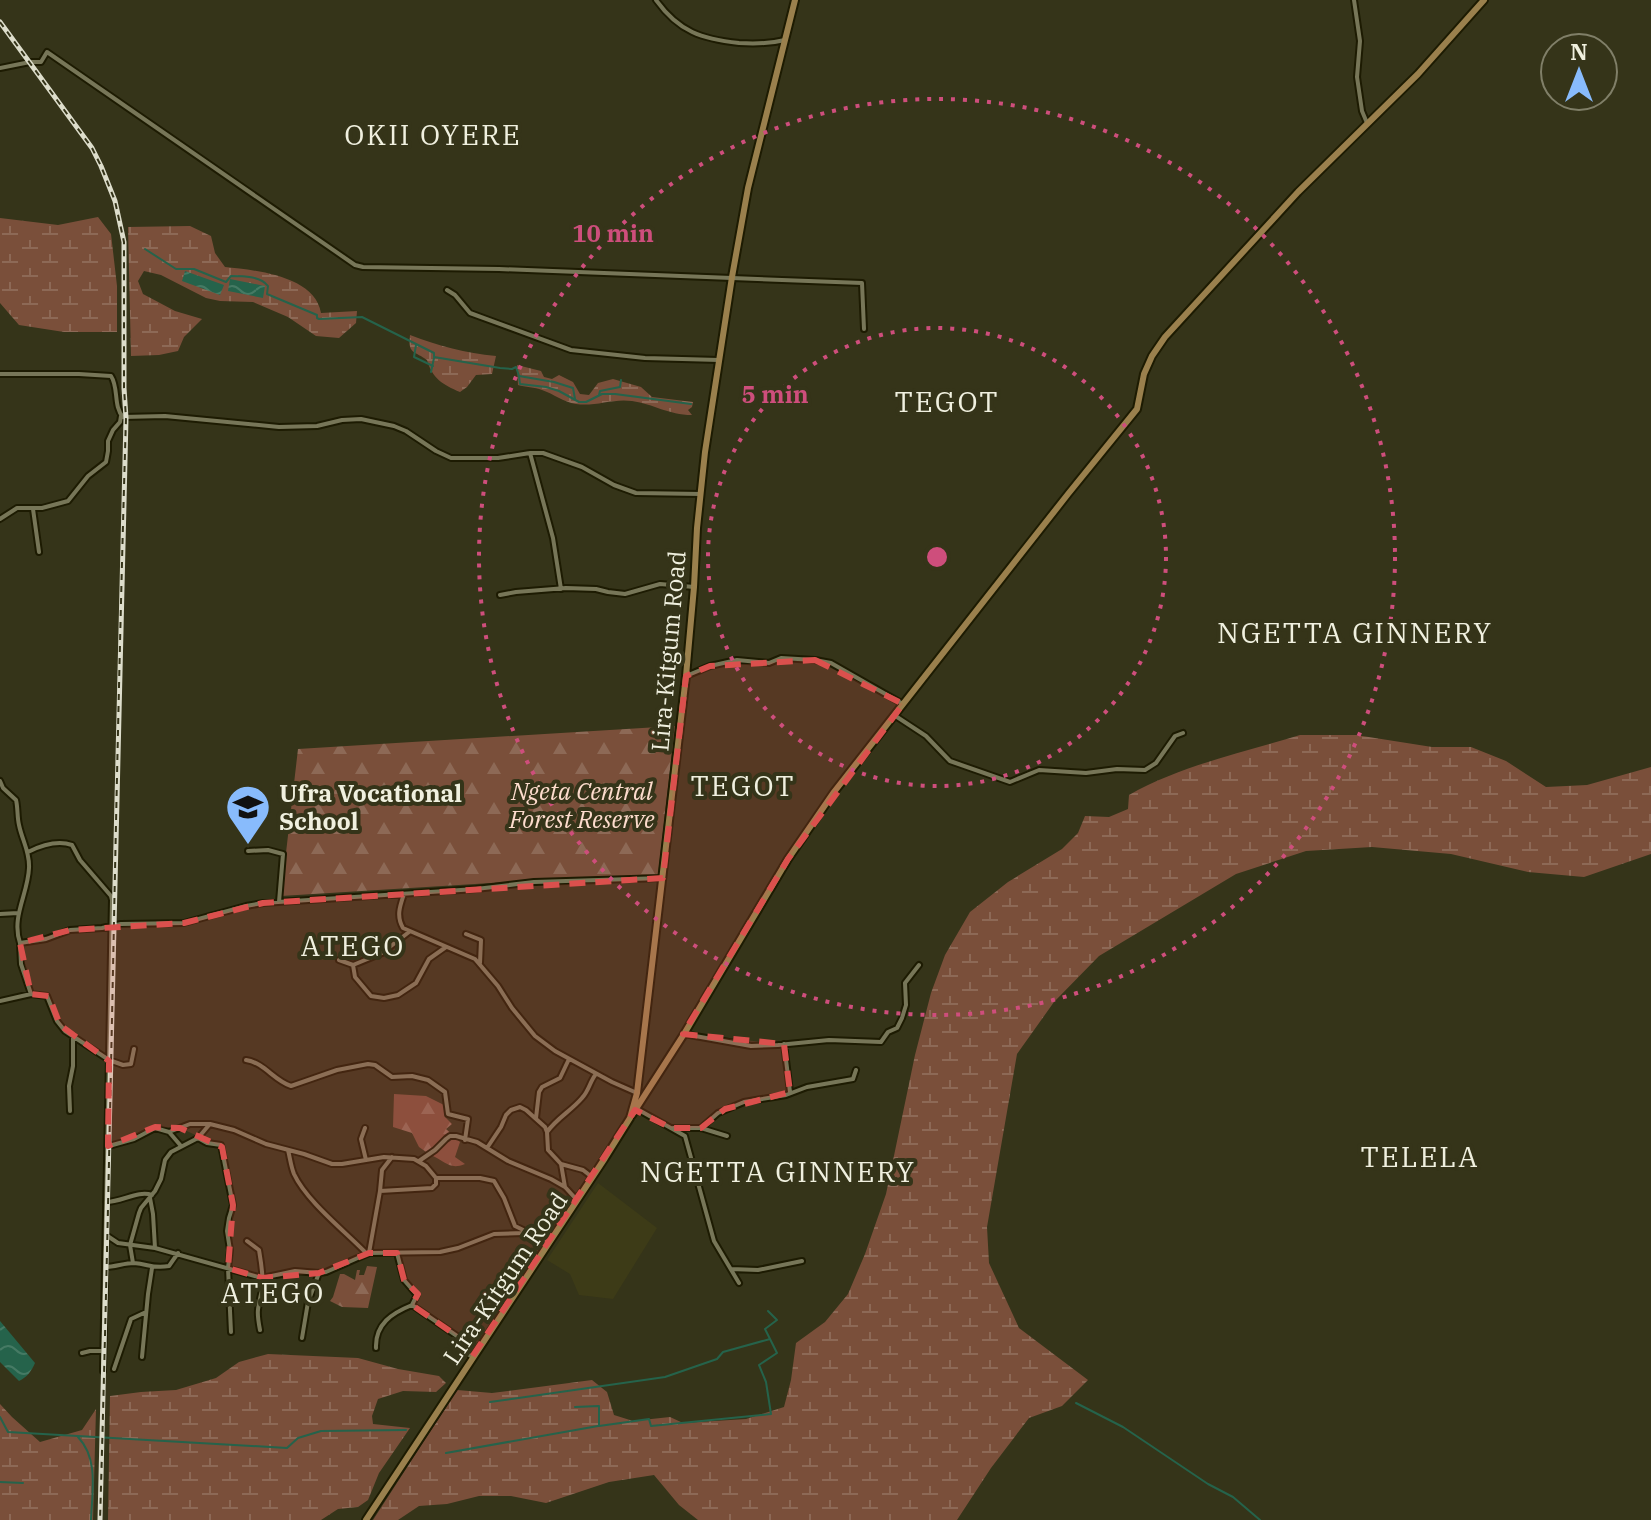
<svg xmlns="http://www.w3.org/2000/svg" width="1651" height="1520" font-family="'IBM Plex Serif',serif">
<defs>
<pattern id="forest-firs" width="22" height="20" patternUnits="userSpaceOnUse" patternTransform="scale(2)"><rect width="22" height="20" fill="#7a4f3a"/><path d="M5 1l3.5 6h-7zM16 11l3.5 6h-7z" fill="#8d6956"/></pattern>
<pattern id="wetland-marsh" width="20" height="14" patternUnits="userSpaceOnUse" patternTransform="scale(2)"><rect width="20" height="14" fill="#7a4f3a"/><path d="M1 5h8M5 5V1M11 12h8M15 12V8" fill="none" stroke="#8d6956"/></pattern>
<pattern id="water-waves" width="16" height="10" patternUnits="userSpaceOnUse" patternTransform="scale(2)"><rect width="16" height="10" fill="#25634b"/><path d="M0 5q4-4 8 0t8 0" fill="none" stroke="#457a64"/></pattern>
</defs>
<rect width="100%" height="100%" fill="#353419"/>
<path fill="#3d3b17" d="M598 1183 657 1228 613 1299 579 1295 570 1274 547 1260Z"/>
<path fill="url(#forest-firs)" d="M675 726 658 875 507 882 281 896 298 749Z
M394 1094 426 1096 446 1106 444 1116 452 1124 446 1129 460 1142 455 1157 465 1164C450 1170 446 1162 433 1156L440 1148 437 1147 429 1154 419 1147 412 1133 393 1127Z
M367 1266 377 1267 368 1308 342 1307 330 1301 333 1297 340 1274H344L355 1280 357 1270H360L359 1275H364Z"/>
<path fill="url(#wetland-marsh)" d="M98 217 111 234 117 286V332H64L19 325 0 303V218L58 225Z
M190 226 211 236 215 253 225 267C255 270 315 276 321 313L357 311 356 323 339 338 316 336 288 317 253 302 220 301 206 298 161 275 144 271 138 281 143 294 175 311 202 319 184 337 178 351 159 355 131 356 128 227Z
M410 335C439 346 465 353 496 356L492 374 476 375 467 387 460 392C443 385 432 378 427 360 413 350 408 354 410 335Z
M517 365 541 371 544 377 552 379 559 375 573 382 580 394 589 395 598 383 613 379 641 387 652 397 693 402 692 407 688 410 692 415C668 415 654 404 632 401 613 398 595 407 576 404 563 402 554 394 542 390 535 387 525 387 518 385Z
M1300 735H1356L1432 747H1471L1506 761 1546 787 1587 785 1651 767V854L1584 877 1528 872 1451 854 1372 847 1306 851 1236 874 1099 956 1054 1002 1017 1054 987 1227 989 1263 1019 1328 1088 1380 1062 1406 1029 1418 991 1468 957 1520H698L679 1505 654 1475 609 1482 546 1503 511 1496H479L447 1504 419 1506 398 1520H373L457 1390 492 1393 592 1380 607 1392 614 1415 633 1421 670 1417 683 1423 746 1419 784 1407 791 1380 796 1343 825 1322 848 1294 865 1254 886 1194 915 1055 931 993 945 955 970 912 1008 882 1062 849 1078 833 1085 816 1109 817 1128 809 1129 795C1182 765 1242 753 1300 735Z
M268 1354 358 1358 398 1369 439 1376 446 1383 436 1392 403 1391 378 1399 372 1416 373 1424 410 1428 379 1473 368 1500 358 1507 338 1509 321 1520H108L110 1396 141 1392 176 1390 216 1378 239 1362Z
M0 1404 12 1417 40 1442 82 1430 96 1409 93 1520H0Z"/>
<path fill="url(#water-waves)" d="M185 271 224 285 220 295 182 281Z
M230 279 265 286 263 298 228 291Z
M0 1321 35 1363C31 1372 27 1377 19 1381L0 1362Z"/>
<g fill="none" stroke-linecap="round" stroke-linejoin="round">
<path stroke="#25634b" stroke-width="2" d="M145 249 176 269H194L226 282 231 276C243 276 260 276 268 286L267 294 317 315V318L319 319 362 317 434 353V357L500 368 512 369 516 367 519 376 554 382 573 388 575 399
M416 345 414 357 433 366
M431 372 434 358
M519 376 520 384 546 387 559 391 579 402H586L602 394H615L691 404
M599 395 600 391 620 387 621 380
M490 1402 665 1377 717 1359 723 1352 770 1339
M1076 1403 1123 1427 1208 1484 1233 1497 1260 1520
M575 1407 599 1406V1426L649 1419 651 1426 771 1414 766 1382 759 1365 777 1353 765 1329 777 1320 768 1311
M0 1417 8 1432 287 1448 298 1438 321 1431 406 1430
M78 1437C99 1459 92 1492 91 1520
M446 1453 598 1426
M0 1482 23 1483"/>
<g stroke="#1d1b02" stroke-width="8">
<path id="minor" d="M656 0C679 32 702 39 739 43 755 44 769 44 785 40
M1354 0 1360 41 1357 77 1362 111 1367 123
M0 68 30 62H41L47 52 355 265 363 267 499 269 862 283 864 329
M447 290 455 295 470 313 571 350 645 358 719 360
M0 374H79L111 376C119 388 113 406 123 417L165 416 279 427 317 426 342 420 361 419 394 426 406 431 436 451 451 458H498L530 453H543L582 467 614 485 636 493 701 494
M530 453 553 538 561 589
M33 509 39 552
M0 519 17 508H42L68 501 88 476 106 462 108 451V441L113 430 120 422 121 416
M500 595 516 592 566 588 596 589 608 592 625 594 660 584 694 587
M686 676 710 666 737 660 769 663 781 658 815 660 831 663 903 704
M894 715 926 736 950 761 1010 782 1039 770 1086 773 1117 769 1145 770 1156 763 1175 736 1183 733
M0 781 3 788 16 800C18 808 17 817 19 825 22 840 30 852 29 868 28 894 11 917 20 943L46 939 70 930 102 928 121 924 184 923 246 906 263 903 476 889 534 882 663 878
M248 851 268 850 283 854 279 902
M28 852C42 845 57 840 72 845L80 860 111 896 112 900 103 1371
M404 894C400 906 396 916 403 928L475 959 498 986 512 1008 535 1036 555 1051 612 1082 637 1093
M0 914 18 913
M466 934 481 940 480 963
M20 943 21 964 31 994
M339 960 353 965 382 953 409 932
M353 965 355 977 371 996 384 998 398 995 416 983 429 959 446 947
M0 1001 31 994 47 996 57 1021 65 1031 109 1060 123 1065 131 1064 134 1049
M684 1034 751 1046 778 1045 829 1040 881 1042 888 1032 897 1028 902 1018 906 1005 905 983 919 965
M784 1044 790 1092
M246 1060C265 1063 273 1080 291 1086L337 1070 368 1064 375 1065 392 1077 412 1076 428 1080 445 1092 448 1114 468 1119 465 1140
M637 1109 685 1136 714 1241 739 1283
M70 1111 69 1086 73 1066V1036
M536 1118 539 1092 542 1087 560 1078 569 1059
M365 1128 361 1139 366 1160
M673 1128H701L727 1136
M701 1128 718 1113 744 1102 786 1095 807 1087 853 1079 856 1070
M169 1132 181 1146
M547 1132C557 1118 571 1111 582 1098 589 1091 590 1081 596 1074
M198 1138 207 1143 221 1145 233 1205 229 1218 227 1231 230 1250 228 1268 231 1332
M109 1146 134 1139 155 1128 169 1132 190 1124H210L234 1130 266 1144 304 1154 332 1164H342L384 1157 414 1159 426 1166 436 1178H480L494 1181 504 1198 515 1226 548 1242
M487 1148 501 1127 506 1115 511 1110 520 1107 526 1110 545 1127 547 1132 548 1150 561 1164 565 1187
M288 1150C290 1158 291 1167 294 1174 307 1202 346 1232 367 1254
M419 1161 435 1150 446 1139 450 1136H456L477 1142 508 1161 551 1179 565 1187 576 1199
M561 1164 583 1170 592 1177
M380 1191 382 1170 392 1157
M150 1198 153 1214 155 1248 262 1278 295 1271 319 1273 326 1272 369 1253 440 1252 458 1248 494 1234 524 1233
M106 1202C122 1202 138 1190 152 1195
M106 1235 118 1243 155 1248
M247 1241 259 1250C261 1262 264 1278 262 1290 258 1308 256 1310 260 1330
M369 1253 380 1191 432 1188 436 1184V1178
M133 1263 130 1245 139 1213 141 1208 155 1191 161 1179 165 1160 171 1152 198 1138 209 1125
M105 1267C115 1267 124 1263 134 1263 149 1264 152 1269 169 1266L178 1253
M731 1269 758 1270 802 1261
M412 1305 457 1336 464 1351 472 1357
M302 1338 308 1302 319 1273
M376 1348C375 1324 392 1313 412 1305L417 1295 404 1280 397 1253
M82 1353 90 1351H103
M142 1357 148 1294 152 1268
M114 1369 131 1319 146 1312"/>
</g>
<g stroke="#1d1b02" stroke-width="10">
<path id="major" d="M632 1115 684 1034 788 859 834 792 1068 494 1137 409 1144 374 1152 356 1165 337 1298 192 1418 74 1484 0
M366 1520 605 1158 630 1118 637 1093 686 676 694 587 697 528 705 452 732 277 748 188 795 0"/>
</g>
<use href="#minor" stroke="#777658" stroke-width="4"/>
<use href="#major" stroke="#9a804d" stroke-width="6"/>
<g stroke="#ddddcb" stroke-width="5">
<path id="rail" d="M0 22 92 148 101 166 115 201 124 242V388L126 418C115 785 111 1153 100 1520"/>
</g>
<use href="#rail" stroke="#353419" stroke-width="2" stroke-dasharray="6" stroke-linecap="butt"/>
</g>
<path fill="#db504d" fill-opacity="0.2" stroke="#db504d" stroke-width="6" stroke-dasharray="16 10" stroke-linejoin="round" d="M815 660 903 704 788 859 683 1034 784 1044 790 1092 725 1109 701 1128H671L635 1110 472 1357 457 1336 412 1305 418 1294 404 1280 397 1253H369L319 1273 262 1278 228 1268 233 1205 222 1147 180 1128 155 1127 108 1146 109 1061 60 1025 49 996 31 994 20 943 70 930 184 923 263 903 663 878 686 676 710 666Z"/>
<g fill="none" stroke="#ce4e7c" stroke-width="4" stroke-dasharray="4 8">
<circle cx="937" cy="557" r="229"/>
<circle cx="937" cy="557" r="458"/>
</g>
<defs>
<g id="school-pin" transform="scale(2.3)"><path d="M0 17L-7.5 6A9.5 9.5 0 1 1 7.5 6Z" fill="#88bbfc" stroke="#353419"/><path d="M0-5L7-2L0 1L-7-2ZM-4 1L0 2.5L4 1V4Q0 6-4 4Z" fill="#111"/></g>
</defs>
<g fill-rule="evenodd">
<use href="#school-pin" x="248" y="807"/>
</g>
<g text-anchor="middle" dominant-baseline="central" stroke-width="8" stroke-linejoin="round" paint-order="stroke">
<g font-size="24" fill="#f0f0df" stroke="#353419">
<text transform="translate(668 651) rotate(-85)">Lira-Kitgum Road</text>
<text transform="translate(505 1278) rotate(-56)">Lira-Kitgum Road</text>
</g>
<g font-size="24" font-style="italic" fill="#fddccd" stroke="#353419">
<text x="582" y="791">Ngeta Central<tspan x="582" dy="28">Forest Reserve</tspan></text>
</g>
<g font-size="24" font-weight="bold" fill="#f0f0df" stroke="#353419" text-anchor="start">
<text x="279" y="793">Ufra Vocational<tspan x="279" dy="28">School</tspan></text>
</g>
<g font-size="28" letter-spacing="2" fill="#f0f0df" stroke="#353419">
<text x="433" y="134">OKII OYERE</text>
<text x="947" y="401">TEGOT</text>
<text x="1355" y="632">NGETTA GINNERY</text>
<text x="743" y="785">TEGOT</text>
<text x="353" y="945">ATEGO</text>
<text x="1420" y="1156">TELELA</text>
<text x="778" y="1171">NGETTA GINNERY</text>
<text x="273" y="1292">ATEGO</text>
</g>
</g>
<circle cx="937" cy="557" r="12" fill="#ce4e7c" stroke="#353419" stroke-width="4"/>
<g font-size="24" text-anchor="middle" font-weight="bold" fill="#ce4e7c" stroke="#353419" stroke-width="8" stroke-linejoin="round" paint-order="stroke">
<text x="613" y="242">10 min</text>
<text x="775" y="403">5 min</text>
</g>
<g transform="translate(1579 72)"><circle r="38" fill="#353419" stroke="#807f68" stroke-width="2"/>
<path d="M0-6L14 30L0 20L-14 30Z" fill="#88bbfc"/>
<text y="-12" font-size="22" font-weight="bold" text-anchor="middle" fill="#f0f0df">N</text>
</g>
</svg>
